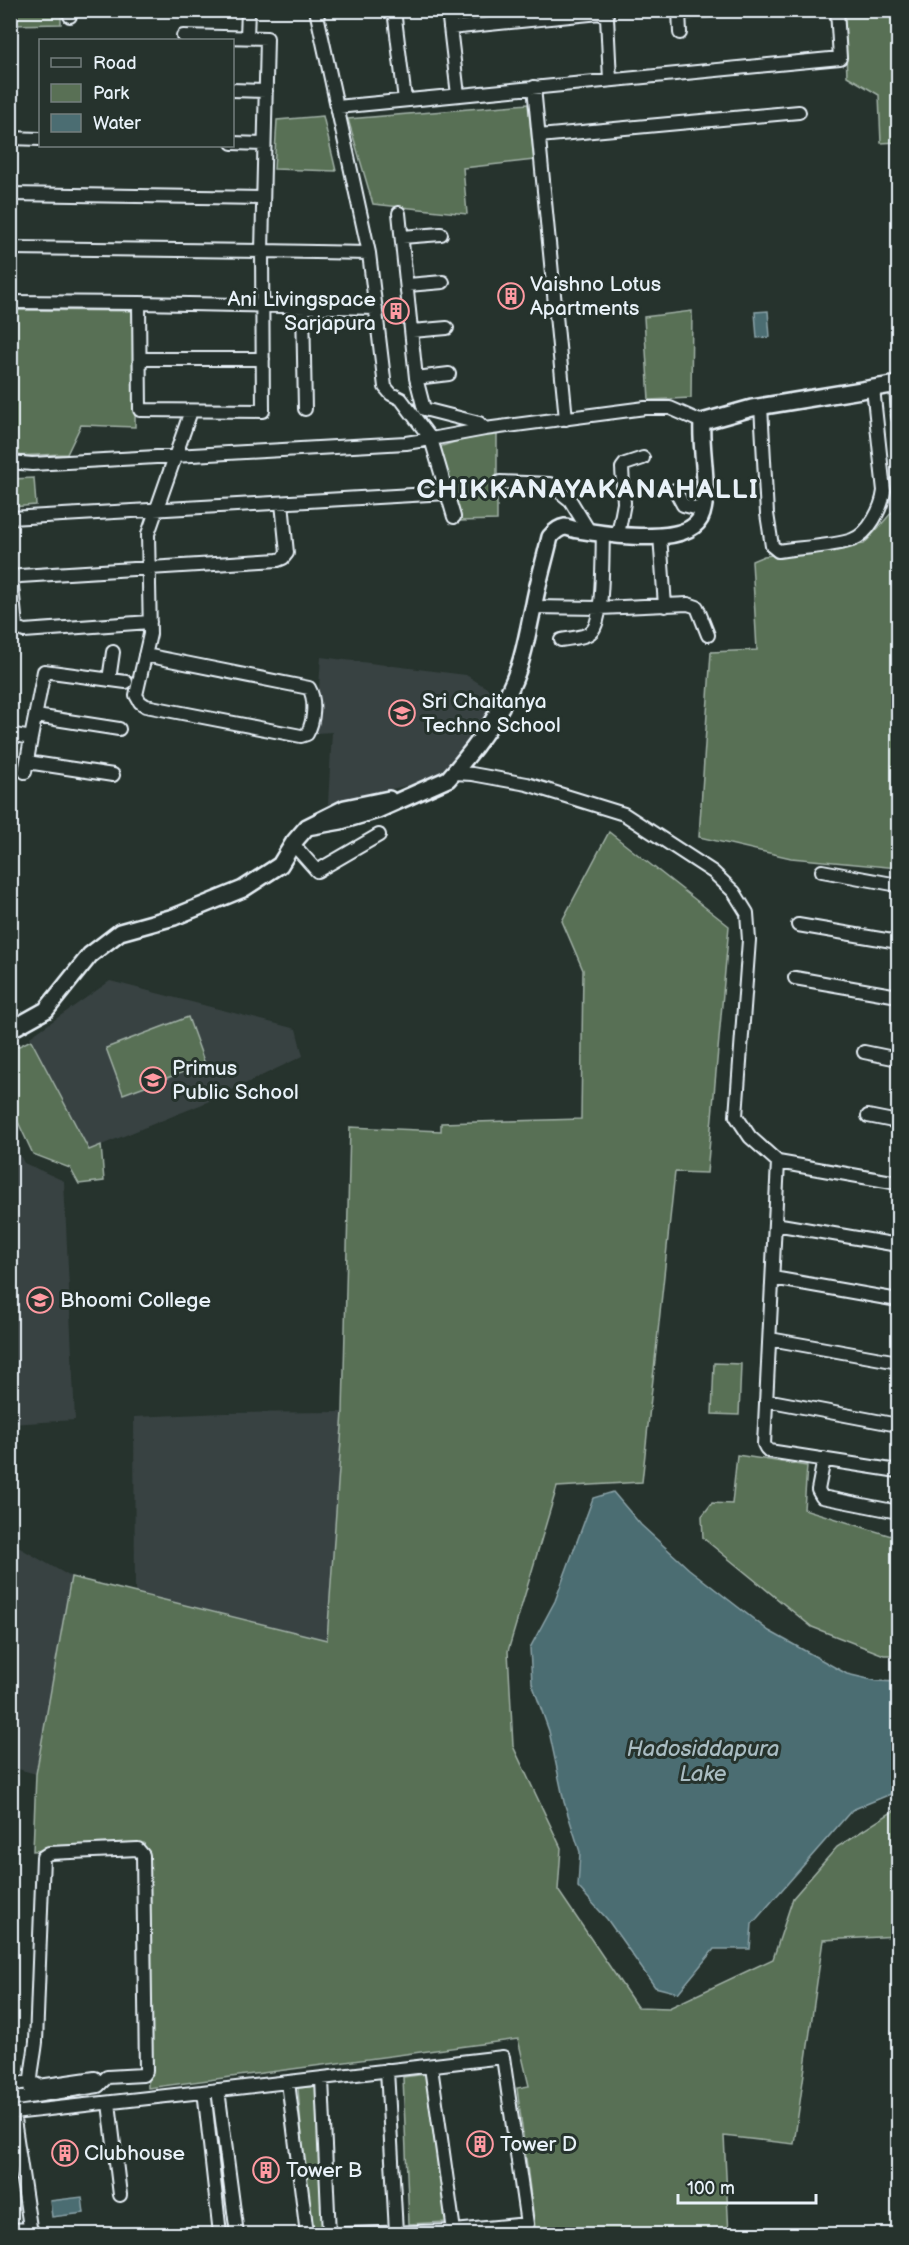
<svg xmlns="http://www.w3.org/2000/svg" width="909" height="2245" font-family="'Balsamiq Sans',sans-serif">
<rect width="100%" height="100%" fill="#26332d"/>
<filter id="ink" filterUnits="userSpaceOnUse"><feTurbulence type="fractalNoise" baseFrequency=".0167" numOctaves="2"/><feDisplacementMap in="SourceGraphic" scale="12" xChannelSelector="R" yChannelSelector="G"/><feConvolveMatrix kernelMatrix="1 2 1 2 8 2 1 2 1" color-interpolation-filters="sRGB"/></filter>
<g filter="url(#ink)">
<path fill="#384242" d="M321 657 466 675 498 695 447 776 328 804 332 732 316 733Z
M110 981 296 1029 303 1056 205 1103 89 1150 30 1037Z
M10 1137 24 1163 64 1181 75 1420 11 1424Z
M343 1412 327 1640 135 1592 134 1417 224 1413Z
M11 1543 71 1577 36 1774 11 1767Z"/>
<path fill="#597055" stroke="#a0b0a6" stroke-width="1.5" d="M10 11H61V24L11 25Z
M844 11H898V142L881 143 879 95 847 76Z
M528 104 534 160 463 168 467 214 373 204 348 119Z
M323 116 336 171 274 169 277 120Z
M12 310 136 311 135 427 81 425 67 454 11 456Z
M692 311 691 398 649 400 644 317Z
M490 431 497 432V520L459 521 439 447Z
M34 478 36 505 11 507V479Z
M893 511H898V868L791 858 699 837 711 652 757 650 752 561 764 556 864 544Z
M609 832 729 926 707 1173 675 1172 642 1482 557 1487 508 1651 513 1746 561 1848 558 1890 637 2007 669 2008 773 1959 793 1898 837 1847 898 1808V1936L823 1940 794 2144 724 2136 729 2234H548L547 2228H535L517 2088 529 2086 518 2039 148 2088 144 1843 33 1851 36 1774 71 1577 327 1640 343 1412 350 1127 441 1131V1123L581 1119 583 970 562 921Z
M188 1017 205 1064 123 1094 106 1048Z
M31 1040 89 1150 101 1145 104 1181 79 1184 70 1168 33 1154 11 1107V1050Z
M714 1363 741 1364 739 1415 712 1414Z
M737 1455 807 1466 804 1509 898 1538V1655H884L812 1627 703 1538 702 1516 712 1503 732 1504Z
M427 2074 447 2222 409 2224 403 2077Z
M318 2086 324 2196 323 2230 309 2233 298 2088Z"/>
<path fill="#4b6d72" stroke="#8aa2a8" stroke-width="1.5" d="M768 311 770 337 757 338 755 312Z
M613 1492 641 1525 689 1569 769 1631 847 1674 877 1681 898 1682V1791L852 1810 752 1924 750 1949H714L678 1993 655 1987 607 1919 578 1887 580 1852 564 1802 549 1731 532 1683 530 1648 555 1601 593 1498Z
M82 2197 84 2213 52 2217 50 2201Z"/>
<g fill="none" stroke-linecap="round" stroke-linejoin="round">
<g stroke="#e8f1f8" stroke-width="16">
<path id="minor" d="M70 10V16
M316 10 369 253 385 387 391 394 401 399 431 439 485 429 645 408H670L702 422
M394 10 405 100
M448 10 458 95
M679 10 680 33
M679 12 711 10
M450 28 600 13 607 17 610 80
M183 36 267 38 262 251 369 253
M247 37 248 10
M534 87 566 419
M232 90 266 91
M337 107 840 58 837 10
M539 136 799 112
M10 138 40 139
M232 143 264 144
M10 194 263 198
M399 213 416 378 424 409 479 423 485 429
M402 237 441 234
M10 248 262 251 263 411 140 410 139 303 10 302
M408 285 443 282
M139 303 376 308
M303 306 305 409
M412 331 447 328
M140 359H263
M416 378 449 374
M896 385 898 417
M761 406 767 514 772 546 778 551C798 548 835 546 852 540 869 534 882 508 884 491L873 388
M10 462 32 464 406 443 431 439 454 517
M500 482 550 484 570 500 589 531
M675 490 683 505 703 510
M10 518 447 493
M618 535 624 503 622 468 625 464 643 458
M660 535 665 606
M533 607 600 608 688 604 697 607 708 635
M150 622 24 631 16 627 12 586 13 578 20 576 278 560 283 558 287 553 282 503
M561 640C570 638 586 638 592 631 604 619 602 553 603 533
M145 655 309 688C316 700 314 722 307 734L301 736 146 706 140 702 136 695 150 634 148 534 191 411
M109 680 113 652
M36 716 119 729
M10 734 31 738 25 772
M31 738 44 671 126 682
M27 762 113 775
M454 773 472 774 527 784 624 814 713 872 734 892 747 913 749 940 736 1116 750 1137 778 1162 898 1183
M293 844 317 871 379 835
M822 871 898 885
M798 925 898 942
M795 978 898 996
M864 1052 898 1059
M868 1116 898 1122
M778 1162 764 1444 766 1448 769 1451 898 1471
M775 1224 898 1245
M773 1278 898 1300
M770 1339 898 1362
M766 1400 898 1425
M824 1459 818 1490 822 1497 898 1512
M431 2067 454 2231
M387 2070 396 2232
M322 2079 329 2234
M288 2082 307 2234
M10 2086 30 2081 39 2086 95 2078
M218 2090 237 2234
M202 2092 503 2057 527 2224 454 2231 344 2234
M10 2100 98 2086 107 2077 143 2075 146 2071 143 1855 138 1849 49 1853 43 1857 36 2042C34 2061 29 2078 31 2096
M109 2103 120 2195
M10 2109 13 2113 31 2234
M13 2113 202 2092 205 2099 220 2234
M10 2230 31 2229"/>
</g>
<g stroke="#e8f1f8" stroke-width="20">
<path id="major" d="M307 827 341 821 378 810 448 779C477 747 505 708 519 667 526 646 529 625 534 604 538 582 545 559 550 537 554 532 558 528 565 527 569 527 574 530 578 530 606 534 692 549 702 514 710 487 700 450 702 422L752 408 898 384
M10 1030 46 1010 90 955 120 932 174 917 243 889 280 865 294 842 307 827 345 808 389 799"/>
</g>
<use href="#minor" stroke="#26332d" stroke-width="12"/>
<use href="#major" stroke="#26332d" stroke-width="15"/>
</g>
</g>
<defs>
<g id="building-ring" transform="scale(1.35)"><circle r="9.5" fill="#26332d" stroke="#ff9aa2" stroke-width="1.5"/><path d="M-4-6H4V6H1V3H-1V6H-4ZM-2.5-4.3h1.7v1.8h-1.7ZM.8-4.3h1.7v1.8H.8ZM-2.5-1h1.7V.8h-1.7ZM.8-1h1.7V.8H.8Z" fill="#ff9aa2"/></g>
<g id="school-ring" transform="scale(1.35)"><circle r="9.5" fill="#26332d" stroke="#ff9aa2" stroke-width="1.5"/><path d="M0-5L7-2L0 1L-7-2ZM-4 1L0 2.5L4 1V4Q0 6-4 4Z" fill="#ff9aa2"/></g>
<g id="university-ring" transform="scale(1.35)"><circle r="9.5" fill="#26332d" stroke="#ff9aa2" stroke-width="1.5"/><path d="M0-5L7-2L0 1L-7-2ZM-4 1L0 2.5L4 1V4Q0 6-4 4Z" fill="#ff9aa2"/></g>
</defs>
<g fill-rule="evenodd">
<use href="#building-ring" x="511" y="296"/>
<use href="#building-ring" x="396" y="311"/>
<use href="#school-ring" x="402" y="713"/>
<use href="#school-ring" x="153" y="1080"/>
<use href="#university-ring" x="40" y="1300"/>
<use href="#building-ring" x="480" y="2144"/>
<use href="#building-ring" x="65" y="2153"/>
<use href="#building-ring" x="266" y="2170"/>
</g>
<g text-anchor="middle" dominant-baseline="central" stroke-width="6" stroke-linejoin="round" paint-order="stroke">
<g font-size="21" fill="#e8f1f8" stroke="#26332d" text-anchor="start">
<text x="530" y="284">Vaishno Lotus<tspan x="530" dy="24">Apartments</tspan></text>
<text x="376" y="299" text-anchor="end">Ani Livingspace<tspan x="376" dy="24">Sarjapura</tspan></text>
<text x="422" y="701">Sri Chaitanya<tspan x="422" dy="24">Techno School</tspan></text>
<text x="172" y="1068">Primus<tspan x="172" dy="24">Public School</tspan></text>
<text x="60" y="1300">Bhoomi College</text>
<text x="500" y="2144">Tower D</text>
<text x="84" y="2153">Clubhouse</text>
<text x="286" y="2170">Tower B</text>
</g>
<g font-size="22" font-style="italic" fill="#a9bcc2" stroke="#26332d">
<text x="703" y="1749">Hadosiddapura<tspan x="703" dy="25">Lake</tspan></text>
</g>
<g font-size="27" font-weight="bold" letter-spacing="1.5" fill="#e8f1f8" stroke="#26332d">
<text x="588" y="490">CHIKKANAYAKANAHALLI</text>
</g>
</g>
<rect width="909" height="2245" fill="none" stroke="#26332d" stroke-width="36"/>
<rect x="18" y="18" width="873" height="2209" fill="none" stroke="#e8f1f8" stroke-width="2" filter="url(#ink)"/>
<rect x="39" y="39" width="195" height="108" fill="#26332d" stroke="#747f7e" stroke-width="1.5"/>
<rect x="51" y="58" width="30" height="9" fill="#26332d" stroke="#747f7e" stroke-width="1.5"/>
<text x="93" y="69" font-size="18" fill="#e8f1f8">Road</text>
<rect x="51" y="84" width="30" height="18" fill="#597055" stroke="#747f7e" stroke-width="1.5"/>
<text x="93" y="99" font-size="18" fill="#e8f1f8">Park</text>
<rect x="51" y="114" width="30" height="18" fill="#4b6d72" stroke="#747f7e" stroke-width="1.5"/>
<text x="93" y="129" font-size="18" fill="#e8f1f8">Water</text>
<path d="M678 2194v9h138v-9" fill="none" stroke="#e8f1f8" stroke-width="3"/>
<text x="687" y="2194" font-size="18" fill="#e8f1f8" stroke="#26332d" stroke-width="4.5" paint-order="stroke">100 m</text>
</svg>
